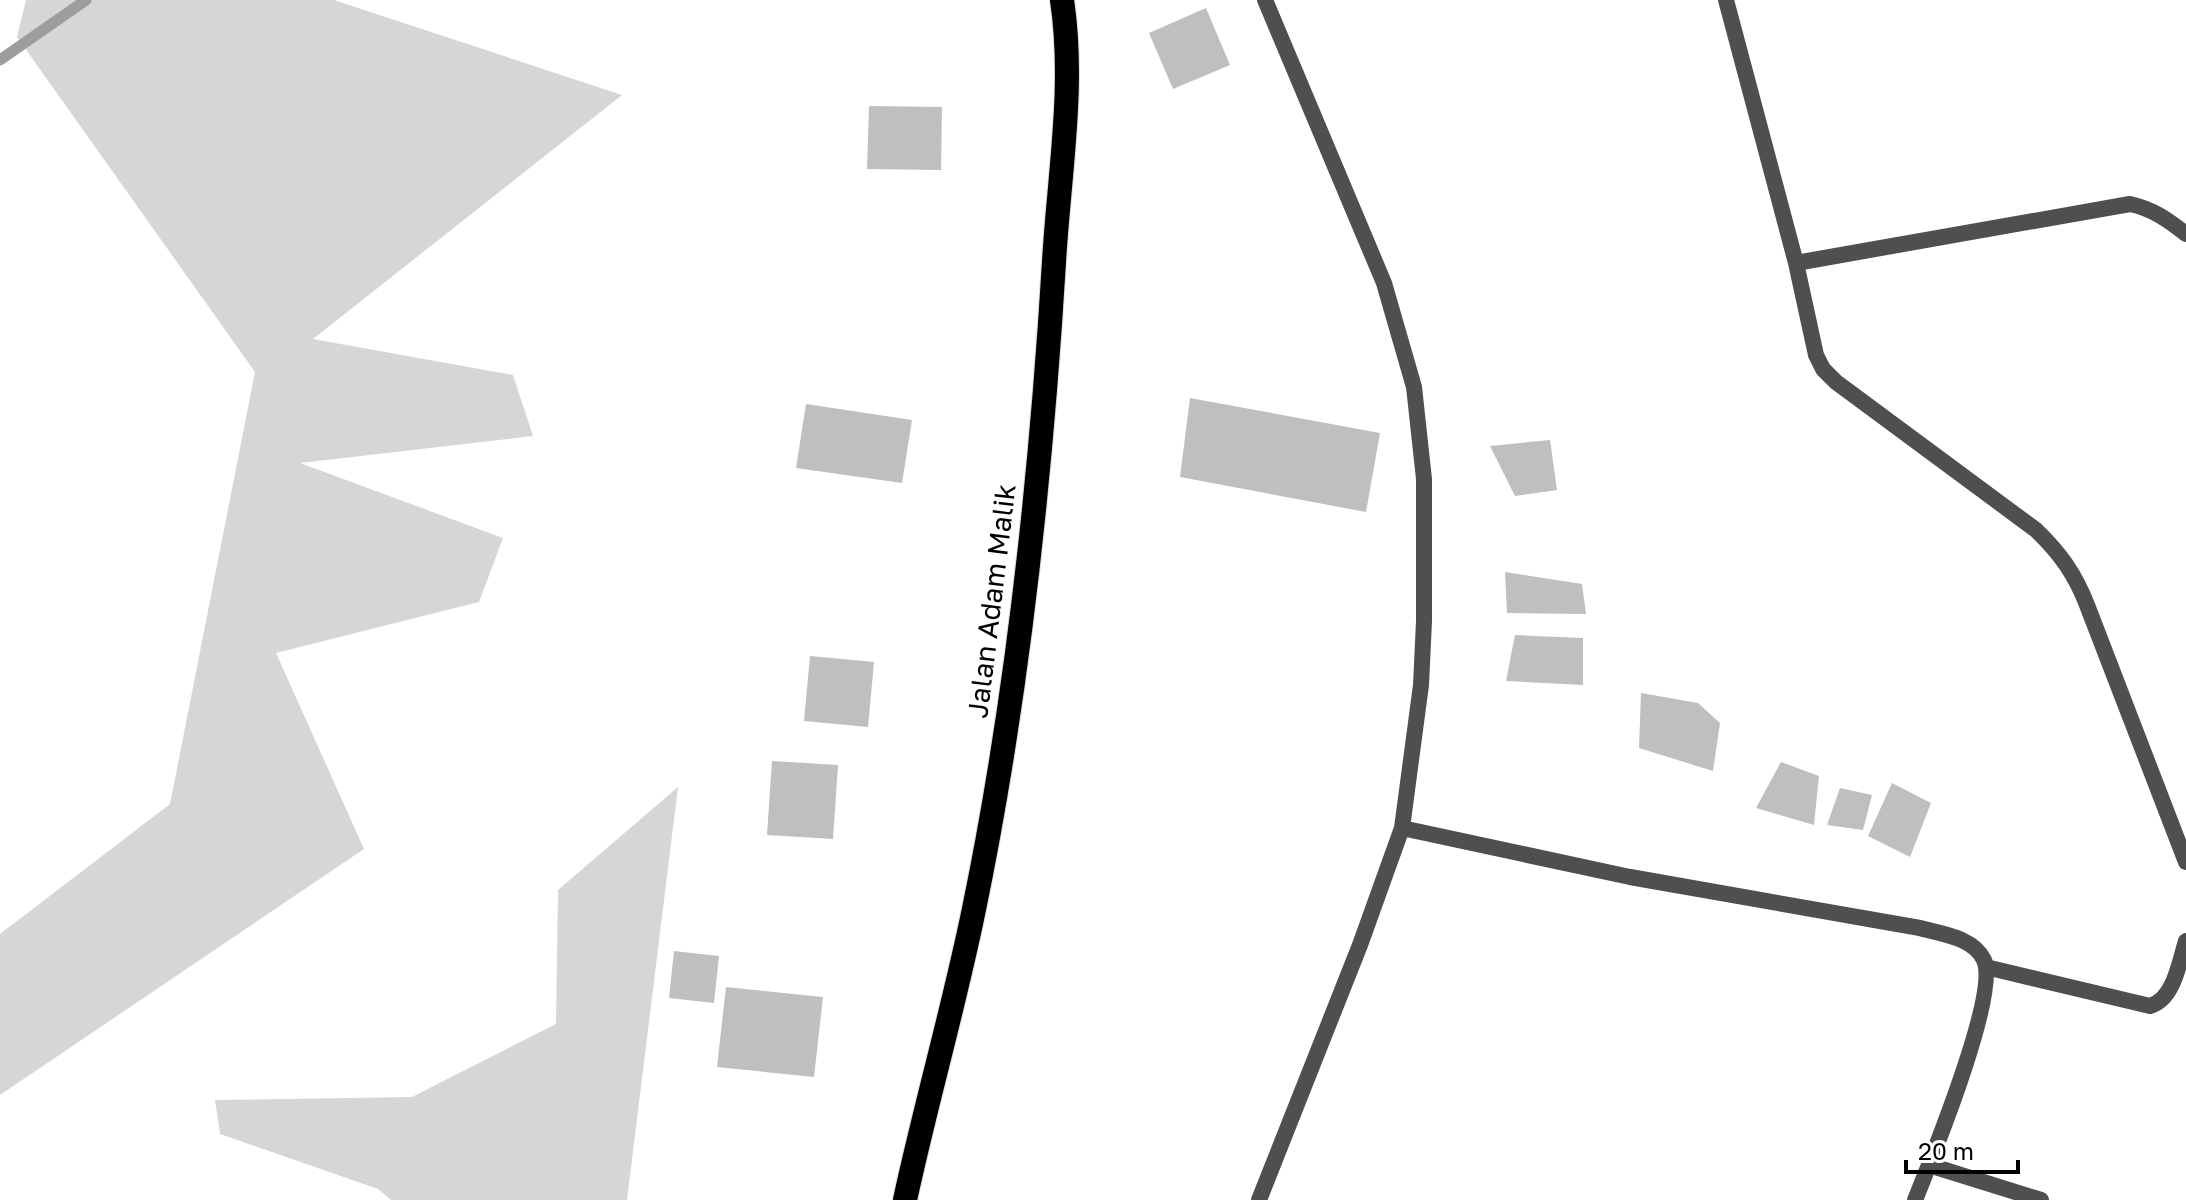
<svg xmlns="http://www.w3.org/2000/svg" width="2186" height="1200" font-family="'Golos Text',sans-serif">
<rect width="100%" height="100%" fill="#fff"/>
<path fill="#d6d6d6" d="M26 0H334L622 95 313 339 513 375 533 436 300 463 503 538 479 602 276 653 364 849 0 1095V934L170 804 255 372 17 37Z
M678 787 627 1200H391L378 1189 220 1134 215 1100 412 1097 556 1024 558 890Z"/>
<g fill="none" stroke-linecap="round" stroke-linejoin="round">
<path stroke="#9d9d9d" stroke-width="11" d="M0 60 86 0"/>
</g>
<path fill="#bfbfbf" d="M1206 8 1230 65 1173 89 1149 33Z
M869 106 942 107 941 170 867 169Z
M1190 398 1380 433 1366 512 1180 477Z
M806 404 912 420 902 483 796 468Z
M1550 440 1557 490 1515 496 1490 446Z
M1505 572 1582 584 1586 614 1507 613Z
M1515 635 1583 638V685L1506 681Z
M810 656 874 662 868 727 804 721Z
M1641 693 1698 703 1720 723 1713 771 1639 748Z
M772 761 838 765 833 839 767 835Z
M1781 762 1819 776 1814 825 1756 808Z
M1892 783 1931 803 1910 857 1868 836Z
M1840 788 1872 795 1863 830 1827 825Z
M674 951 719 956 714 1003 669 998Z
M726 987 823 997 814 1077 717 1067Z"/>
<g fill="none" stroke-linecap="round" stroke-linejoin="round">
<g stroke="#dbdbdb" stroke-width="26">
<path id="highway" d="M905 1200C926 1103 954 1007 974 909 1018 696 1041 478 1054 262 1059 175 1075 86 1062 0"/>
</g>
<path stroke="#4f4f4f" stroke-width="16" d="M1726 0 1796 263 1816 355 1823 369 1836 382 2036 530C2060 553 2075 574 2087 605L2186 862
M1796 263 2130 204C2153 209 2168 220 2186 234
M1402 828 1630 877 1920 928C1941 934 1973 937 1984 960 1999 994 1931 1160 1915 1200
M1986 967 2150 1006C2174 999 2179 963 2186 941
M1929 1165 2041 1200
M1259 1200 1360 945 1402 828 1421 685 1424 621V479L1414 387 1384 283 1265 0"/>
<use href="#highway" stroke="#000" stroke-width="24"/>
</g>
<g text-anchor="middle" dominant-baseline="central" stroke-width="6" stroke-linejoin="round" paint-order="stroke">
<g font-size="28" fill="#000" stroke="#fff">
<text transform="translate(991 601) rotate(-83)">Jalan Adam Malik</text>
</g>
</g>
<path d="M1906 1160v12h112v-12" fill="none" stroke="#000000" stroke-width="4"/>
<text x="1918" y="1160" font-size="24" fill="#000000" stroke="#ffffff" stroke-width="6" paint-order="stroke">20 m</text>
</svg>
